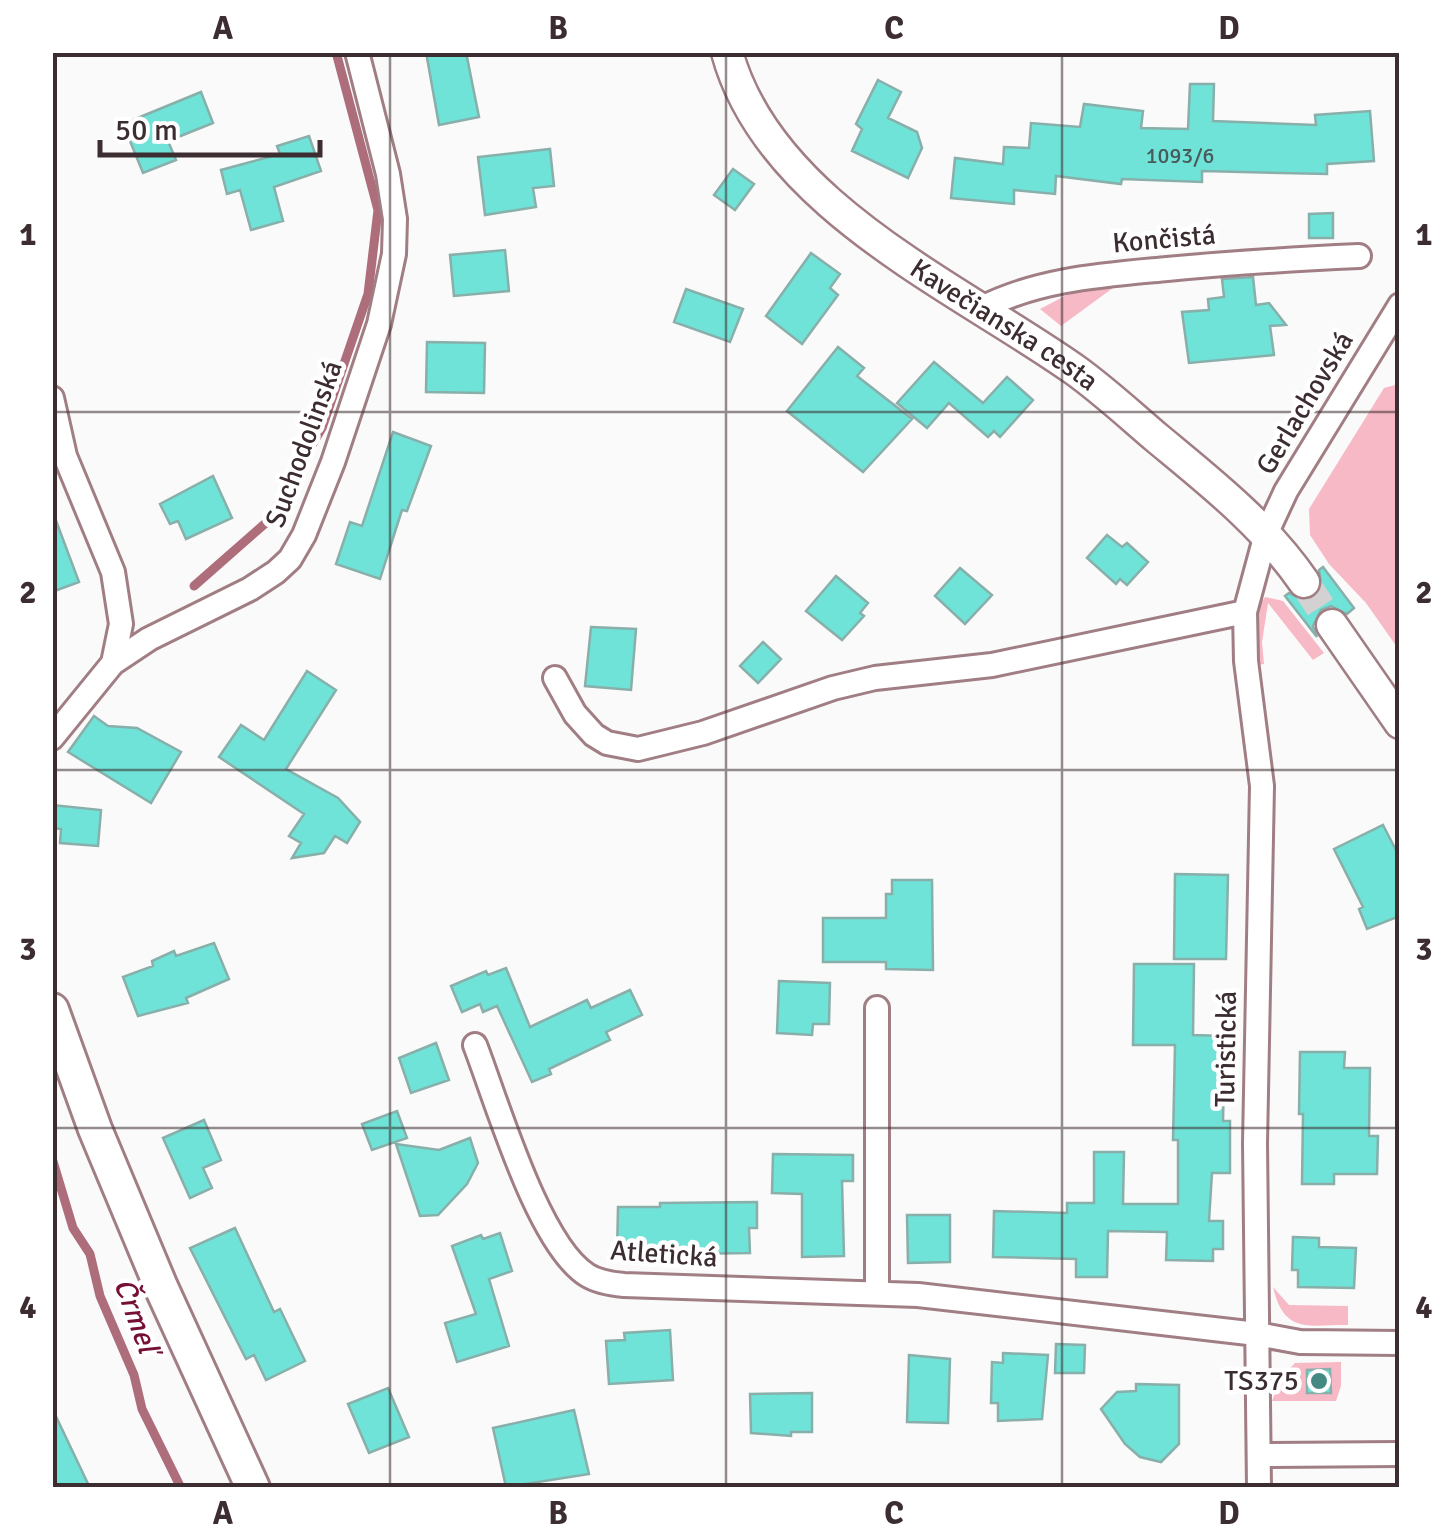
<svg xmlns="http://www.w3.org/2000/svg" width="1452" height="1540" font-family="Signika,sans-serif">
<rect width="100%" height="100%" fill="#fafafa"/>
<path fill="#f7b9c5" d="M1117 285 1061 326 1040 309 1080 288Z
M1399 384V650L1366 603 1329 564 1310 535 1309 509 1384 388Z
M1265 597 1283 601 1324 653 1313 660 1268 603 1262 642 1264 664 1256 665 1253 615Z
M1273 1287 1289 1305 1348 1306V1325C1307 1325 1284 1334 1273 1287Z
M1341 1362V1386L1336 1401H1272L1281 1377 1295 1363Z"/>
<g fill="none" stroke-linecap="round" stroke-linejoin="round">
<path stroke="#ad6d7b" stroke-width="9" d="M194 586 268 521 322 428 368 294 378 210 336 52
M52 1158 73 1228 90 1254 100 1296 134 1375 142 1409 181 1488"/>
</g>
<path fill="#6fe3d8" stroke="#88afaa" stroke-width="2.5" d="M426 52H466L479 117 439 125Z
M878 80 901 92 888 118 917 132 922 148 908 178 852 151 862 129 856 124Z
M1190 84H1214L1213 121 1316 125 1315 115 1370 111 1374 161 1327 164V174L1202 171V182L1122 179 1121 184 1056 176 1055 194 1014 190V204L951 198 955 158 1003 164 1004 147 1029 148 1031 123 1080 127 1084 104 1143 111 1141 128 1188 129Z
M201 92 213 123 168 141 176 160 143 173 123 124Z
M309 136 321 171 274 187 283 221 251 230 240 190 227 194 221 170 280 154 277 146Z
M550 149 554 186 533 188 536 207 485 215 478 157Z
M733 169 754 184 735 210 714 195Z
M1333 213V238H1309V214Z
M505 250 509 291 454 296 450 255Z
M811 253 840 274 830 288 838 295 802 344 766 316Z
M1253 277 1256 305 1269 303 1286 325 1270 326 1274 355 1189 363 1182 312 1209 310 1208 299 1224 297 1222 279Z
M686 289 743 309 730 342 674 322Z
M427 342 485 343 484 393 426 392Z
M838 347 864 368 857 376 912 419 863 472 787 411Z
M934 362 983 403 1007 377 1033 400 1000 437 994 431 988 437 949 403 927 428 897 403Z
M393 432 431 446 407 511 402 510 380 579 336 564 350 522 362 526Z
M213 476 232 518 186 539 178 521 170 524 160 504Z
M55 518 79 582 52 592V519Z
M1107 535 1122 547 1127 543 1148 562 1127 585 1120 579 1116 584 1087 558Z
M1323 567 1354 608 1347 614 1331 606 1321 610 1313 626 1317 637 1285 596 1289 593 1305 601 1316 596 1321 588 1319 570Z
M960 568 992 595 965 624 935 596Z
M836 576 868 603 860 613 864 616 842 640 806 611Z
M591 627 636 629 631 690 585 686Z
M763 642 781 659 758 683 740 666Z
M307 671 336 690 286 769 338 798 360 822 347 843 335 836 324 853 292 858 301 843 289 836 304 814 219 757 241 725 264 740Z
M94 716 108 726 137 728 181 752 151 803 68 752Z
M52 805 101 810 98 846 60 843 61 829 52 828Z
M1383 825 1400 858V916L1367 929 1359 909 1363 907 1334 849Z
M1175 874 1228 875 1226 959H1174Z
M892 880H932L933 970 886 969V962H823V918H886V894H892Z
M214 943 229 979 186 998 188 1003 138 1016 123 977 153 966 152 961 174 951 176 956Z
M1134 964H1194L1193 1035 1225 1036 1223 1121H1230V1173H1212L1209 1221H1223V1249H1213V1261L1166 1260 1167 1232 1108 1231 1107 1277H1076V1259L993 1257 994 1211 1067 1213V1203H1094V1152H1124L1123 1204H1178V1140H1173L1175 1045H1133Z
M506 968 530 1027 587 1000 591 1008 630 990 642 1015 606 1032 610 1040 549 1069 551 1074 532 1082 497 1006 483 1012 480 1004 462 1012 451 986 486 971 488 975Z
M779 981 830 983 829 1024H813L812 1035 777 1033Z
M436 1043 449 1080 411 1093 399 1058Z
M1300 1052H1345L1344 1068H1370L1369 1136H1378L1377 1174H1334V1184H1302L1303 1114H1299Z
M397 1111 407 1138 372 1150 362 1124Z
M204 1120 221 1160 203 1168 212 1188 190 1198 163 1138Z
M470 1138 478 1163 467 1184 438 1215 420 1216 396 1144 439 1150Z
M773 1154 853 1155V1181H842L844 1256 802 1257V1194L772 1193Z
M757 1202V1228H749L750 1253 617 1255 618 1207H660V1203Z
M907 1215H950V1262L908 1263Z
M235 1228 274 1312 280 1309 305 1361 266 1380 254 1355 246 1359 190 1248Z
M500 1233 512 1271 489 1279 509 1346 457 1362 445 1323 476 1314 452 1246 481 1235 483 1239Z
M1293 1237 1319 1238V1247L1356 1248 1354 1288 1298 1287V1270H1292Z
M670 1330 673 1380 609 1384 606 1341 625 1340 624 1333Z
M1056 1344 1085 1345 1084 1373H1055Z
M1003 1353 1048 1355 1042 1419 998 1421V1403H991L992 1362 1003 1363Z
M909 1355 950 1359 948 1423 907 1422Z
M1330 1369 1331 1393H1307V1370Z
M1136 1384 1179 1385V1444L1161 1462 1140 1457 1125 1444 1101 1409 1117 1392 1136 1391Z
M388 1388 409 1437 369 1453 348 1404Z
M812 1393V1432H791V1436L751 1433 750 1394Z
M52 1408 90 1488H52Z
M574 1410 589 1474 506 1487 493 1428Z"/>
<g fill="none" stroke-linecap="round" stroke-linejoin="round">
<path stroke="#d4d1d2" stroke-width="30" stroke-dasharray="30 15" stroke-linecap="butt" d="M1304 582 1332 625"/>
<g stroke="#a07e84" stroke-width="28">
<path id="minor" d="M980 309C1038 279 1103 275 1167 269 1231 263 1294 259 1359 256
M52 398 65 456 113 572 121 624 113 663
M555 678 575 714 594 735 607 743 638 749 703 733 833 688 875 678 992 665 1245 612
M52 738 113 663 149 639 250 589 276 572 290 559 304 535 333 462 379 324 394 254 395 219 388 174 357 52
M475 1045C497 1102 538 1244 587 1275 598 1282 612 1284 624 1285L918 1295 1257 1334 1300 1342 1400 1343
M877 1292V1008
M1259 1455 1400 1454
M1259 1488 1255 1143 1262 786 1246 661 1245 612 1266 534 1286 491 1400 305"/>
</g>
<g stroke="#a07e84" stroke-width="35">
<g id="tertiary">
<path id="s1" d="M727 52C768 204 956 286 1075 370 1103 390 1130 415 1157 438 1210 482 1264 524 1304 582"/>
<path d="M1332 625 1400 723"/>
</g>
</g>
<g stroke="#a07e84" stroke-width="38">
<path id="secondary" d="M52 1010 95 1129 161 1287 253 1488"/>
</g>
<use href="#minor" stroke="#fff" stroke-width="22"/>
<use href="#tertiary" stroke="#fff" stroke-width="30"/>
<use href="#secondary" stroke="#fff" stroke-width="32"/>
</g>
<path fill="none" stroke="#3c2d30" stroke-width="2.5" stroke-opacity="0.55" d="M390 52V1488M726 52V1488M1062 52V1488M52 412H1400M52 770H1400M52 1128H1400"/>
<circle fill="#448a83" stroke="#fff" stroke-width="4" cx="1319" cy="1381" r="10"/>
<g text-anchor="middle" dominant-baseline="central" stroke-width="9" stroke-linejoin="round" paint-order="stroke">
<g font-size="22" fill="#495a5a">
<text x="1180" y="155">1093/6</text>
</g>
<g font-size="28" fill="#3c2d30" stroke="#fff">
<text transform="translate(1164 239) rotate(-5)">Končistá</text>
<text stroke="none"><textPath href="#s1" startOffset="398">Kavečianska cesta</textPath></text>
<text transform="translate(1305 403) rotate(-59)">Gerlachovská</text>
<text transform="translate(304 444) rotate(-70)">Suchodolinská</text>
<text transform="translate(1226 1049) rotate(-89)">Turistická</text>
<text transform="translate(664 1254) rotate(4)">Atletická</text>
</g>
<g font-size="28" fill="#3c2d30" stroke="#fff" text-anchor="end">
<text x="1299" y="1381">TS375</text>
</g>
<g font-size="30" font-style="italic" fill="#760f36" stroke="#fff">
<text transform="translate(136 1316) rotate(70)">Črmeľ</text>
</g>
</g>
<rect width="1452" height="1540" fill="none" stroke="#ffffff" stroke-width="110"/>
<path d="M100 140v15h220v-15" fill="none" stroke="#3c2d30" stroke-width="5"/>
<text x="115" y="140" font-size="30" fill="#3c2d30" stroke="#ffffff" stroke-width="8" paint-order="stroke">50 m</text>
<rect x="55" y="55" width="1342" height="1430" fill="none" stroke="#3c2d30" stroke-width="4"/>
<g font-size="32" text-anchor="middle" font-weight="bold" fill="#3c2d30">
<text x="223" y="39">A</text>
<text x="558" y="39">B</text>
<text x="894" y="39">C</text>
<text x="1229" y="39">D</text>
<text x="28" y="245">1</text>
<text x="1424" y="245">1</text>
<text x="28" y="603">2</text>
<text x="1424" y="603">2</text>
<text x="28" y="960">3</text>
<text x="1424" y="960">3</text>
<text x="28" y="1318">4</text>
<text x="1424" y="1318">4</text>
<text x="223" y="1524">A</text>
<text x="558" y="1524">B</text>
<text x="894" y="1524">C</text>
<text x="1229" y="1524">D</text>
</g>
</svg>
